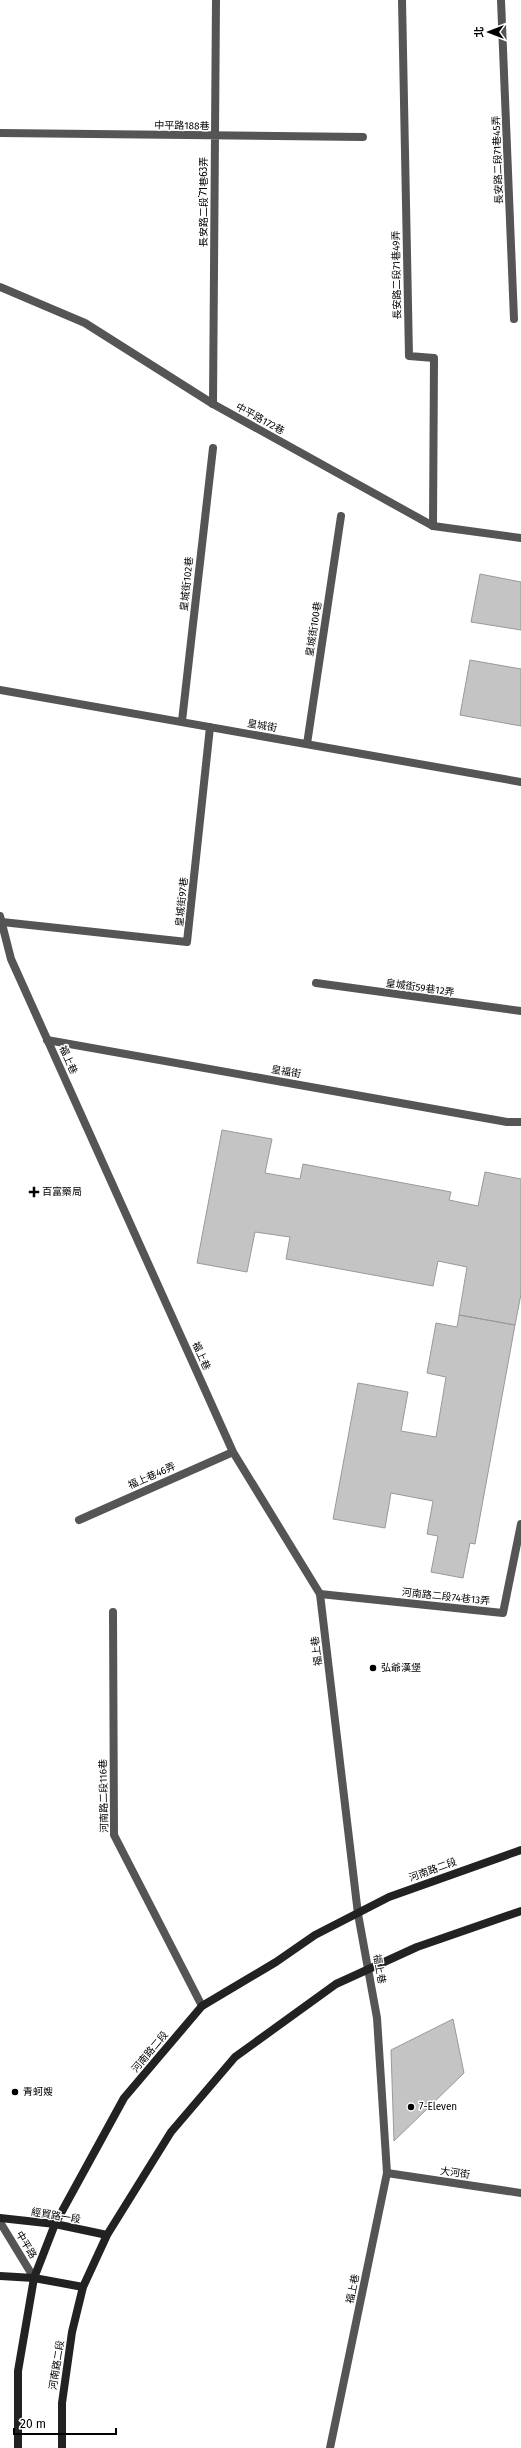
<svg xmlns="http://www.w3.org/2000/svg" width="521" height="2448" font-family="'Fira Sans','Noto Sans TC',sans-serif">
<rect width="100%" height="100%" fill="#fff"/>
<path fill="#c4c4c4" stroke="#999" d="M480 574 521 582V630L471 622Z
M470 660 521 669V726L460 715Z
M222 1130 272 1139 265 1173 300 1179 303 1164 451 1192 449 1200 478 1206 485 1172 521 1179V1294L515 1325 459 1315 467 1267 438 1261 433 1286 286 1259 290 1237 255 1232 247 1272 197 1263Z
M459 1315 515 1325 475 1544 470 1543 463 1578 431 1572 438 1536 427 1534 433 1501 391 1493 385 1528 333 1519 358 1383 408 1392 401 1431 436 1437 446 1377 427 1373 436 1323 457 1327Z
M453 2019 464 2073 394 2141 391 2050Z"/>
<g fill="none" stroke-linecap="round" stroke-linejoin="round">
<path stroke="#555" stroke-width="8" d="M0 287 85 323 213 404 433 526 521 538
M0 916 11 959 233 1452 320 1594 358 1914 377 2018 387 2173 330 2448
M79 1520 233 1452
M113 1612 114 1835 202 2006"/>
<path stroke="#555" stroke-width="8" d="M402 0 409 356 434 358 433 526
M501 0 514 319
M0 133 363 137
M213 404 216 0
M0 690 521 782
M182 721 213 448
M307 744 341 516
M2 922 187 942 210 727
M316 983 521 1011
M47 1040 507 1122H521
M320 1594 503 1613 521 1524
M387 2173 521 2193
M0 2222 34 2278"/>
<path stroke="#222" stroke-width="8" d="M0 2218 55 2224 107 2235
M0 2276 34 2278 83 2287
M18 2448V2371L34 2278 55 2224 124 2098 202 2006 276 1962 315 1935 389 1897 521 1850
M62 2448V2403L72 2332 83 2287 107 2235 171 2132 235 2057 336 1984 417 1947 521 1911"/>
</g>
<g fill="#000" stroke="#fff" stroke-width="1.5">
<path d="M32 1186h4v4h4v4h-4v4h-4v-4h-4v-4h4z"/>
<circle cx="373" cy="1668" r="4"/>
<circle cx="15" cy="2092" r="4"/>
<circle cx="411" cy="2107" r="4"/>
</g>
<g text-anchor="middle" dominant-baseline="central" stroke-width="3" stroke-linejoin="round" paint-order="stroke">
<g font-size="10" fill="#000" stroke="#fff">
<text transform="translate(182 126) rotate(1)">中平路188巷</text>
<text transform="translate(498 160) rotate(-92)">長安路二段71巷45弄</text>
<text transform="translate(204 202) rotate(-90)">長安路二段˙71巷63弄</text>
<text transform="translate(397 275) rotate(-91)">長安路二段71巷49弄</text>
<text transform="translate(260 419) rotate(29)">中平路172巷</text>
<text transform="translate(187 584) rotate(-84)">皇城街102巷</text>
<text transform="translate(314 629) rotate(-81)">皇城街100巷</text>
<text transform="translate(262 726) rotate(10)">皇城街</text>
<text transform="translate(182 902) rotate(-84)">皇城街97巷</text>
<text transform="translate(420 988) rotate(8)">皇城街59巷12弄</text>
<text transform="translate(68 1060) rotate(66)">福上巷</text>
<text transform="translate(286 1072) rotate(10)">皇福街</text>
<text transform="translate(201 1356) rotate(66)">福上巷</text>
<text transform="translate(152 1476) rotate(-24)">福上巷46弄</text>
<text transform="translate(446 1597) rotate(6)">河南路二段74巷13弄</text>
<text transform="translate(317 1651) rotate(-97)">福上巷</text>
<text transform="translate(104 1796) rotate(-91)">河南路二段116巷</text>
<text transform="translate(433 1870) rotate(-20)">河南路二段</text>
<text transform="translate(379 1969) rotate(80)">福上巷</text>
<text transform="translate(150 2052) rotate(-50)">河南路二段</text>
<text transform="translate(455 2173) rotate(8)">大河街</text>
<text transform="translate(56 2216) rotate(9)">經貿路一段</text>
<text transform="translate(26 2245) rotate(59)">中平路</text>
<text transform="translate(353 2289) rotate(-78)">福上巷</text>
<text transform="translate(57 2365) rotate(-81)">河南路二段</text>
</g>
<g font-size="10" fill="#000" stroke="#fff" text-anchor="start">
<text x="42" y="1192">百富藥局</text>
<text x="381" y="1668">弘爺漢堡</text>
<text x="23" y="2092">青蚵嫂</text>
<text x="419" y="2107">7-Eleven</text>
</g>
</g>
<g transform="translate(489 32) rotate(270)" stroke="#ffffff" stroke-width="3" paint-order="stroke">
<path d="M0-3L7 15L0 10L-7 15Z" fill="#000000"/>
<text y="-6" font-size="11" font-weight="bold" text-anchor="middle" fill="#000000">北</text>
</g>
<path d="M14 2428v6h102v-6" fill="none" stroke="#000000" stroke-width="2"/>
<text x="20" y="2428" font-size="12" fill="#000000" stroke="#ffffff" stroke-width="3" paint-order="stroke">20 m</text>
</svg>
